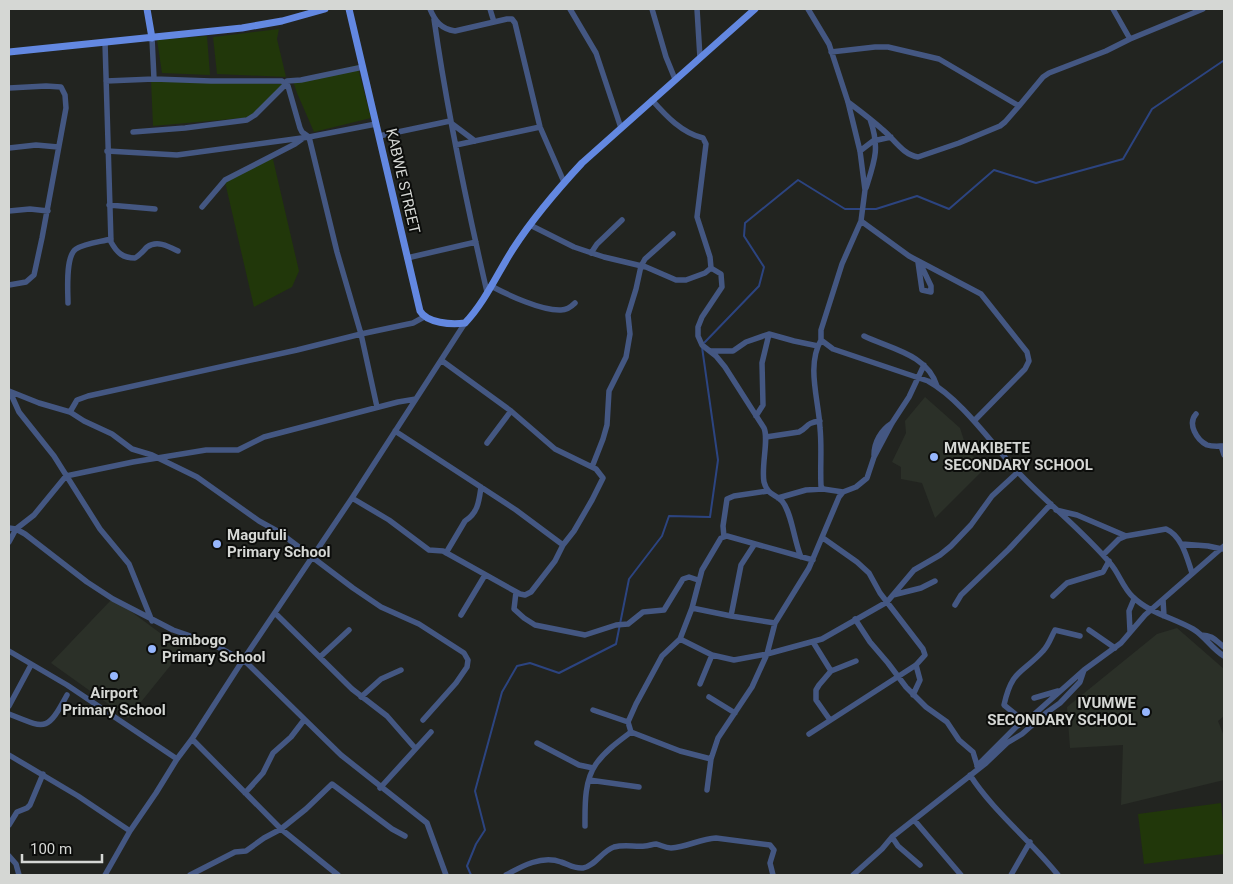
<svg xmlns="http://www.w3.org/2000/svg" width="1233" height="884" font-family="Roboto,sans-serif">
<rect width="100%" height="100%" fill="#222420"/>
<path fill="#2b3028" d="M925 397 960 428 968 453 987 466 935 518 922 483 901 479V467L892 462 906 433 905 421Z
M111 600 129 610 183 650 128 718 51 663Z
M1177 628 1224 669V716L1218 721 1224 736V780L1121 805 1123 745 1070 748 1067 707 1157 634Z"/>
<path fill="#21370a" d="M279 29 277 39 286 77 217 74 213 37Z
M207 36 210 75 162 73 157 40Z
M357 65 371 118 314 132 297 93 293 81Z
M151 80 283 84 254 117 153 126Z
M272 155 299 271 292 287 254 307 225 182Z
M1221 803 1224 834V854L1144 864 1138 814Z"/>
<g fill="none" stroke-linecap="round" stroke-linejoin="round">
<path stroke="#2c4480" stroke-width="2" d="M704 343 759 286 764 267 744 236 745 223 798 180 845 209H876L917 196 949 209 994 170 1036 183 1123 159 1152 109 1223 61
M471 875 467 866 476 844 485 830 475 791 502 692 517 666 530 663 559 673 616 644 629 579 662 536 669 516 710 517 718 460 702 347"/>
<path stroke="#445782" stroke-width="5.5" d="M430 9C435 21 441 29 455 31L507 19H512L515 23 540 127 564 182
M490 9 494 22
M570 9 596 53 621 128
M652 9 666 57 675 79
M697 9 700 58
M808 9 829 44 848 102 860 151 865 190 861 221 842 264 821 330V340L833 349 928 381C961 399 992 444 1018 472 1048 504 1082 530 1110 563 1119 573 1123 588 1133 597 1149 613 1174 618 1193 629 1205 636 1212 649 1224 656
M1113 9 1130 39
M434 19C447 111 466 201 487 292
M152 38 154 79
M105 42 111 242C117 253 123 258 135 258 140 255 143 251 147 247 157 240 168 246 178 251
M831 52 875 47H888L939 59 1019 106 1043 77 1049 73 1106 51 1130 39 1203 9
M106 81 154 79 211 81H282L288 86 300 128 302 132 309 137 376 124
M287 81 301 80 363 67
M9 88 46 86 61 87 65 95 66 108 42 238 34 275 26 282 9 285
M652 100C666 116 682 133 703 138L706 144 697 217 710 257 711 268
M848 102C860 111 872 120 883 130 894 139 903 155 918 157L959 143 1000 126 1005 122 1019 106
M451 123 475 141
M133 132 185 128 247 120 255 115 287 83
M379 136 450 121
M456 145 540 127
M9 148 36 145 58 147
M107 151 177 155 309 137 337 252 361 334 377 407
M860 151 873 141 891 137
M866 188C875 160 880 148 870 119
M109 205 155 209
M202 207 225 180 295 144 302 139
M9 211 30 209 48 211
M861 221 909 256 981 294 1027 352 1029 361 1025 369 974 421
M530 225 574 247 604 257 646 267 676 280H686L705 273 711 268 721 274 722 287 702 317 698 327V336L702 345 716 356 725 367 764 428C769 439 761 466 764 482 768 496 774 493 782 501 792 513 794 541 801 557
M591 253 597 244 622 220
M407 258 476 242
M918 262 922 290 931 292V286L920 263
M491 286C508 295 542 311 561 310 567 310 571 307 575 303
M68 303C68 292 65 256 76 249 86 243 100 242 111 239
M864 336C891 349 927 354 937 386
M821 340C806 366 819 401 820 428 822 447 820 467 821 486L823 489 843 492
M711 351H733L746 342 769 334 794 341 818 346
M9 391 39 403 70 412 84 421 112 434 132 449 152 455 197 477 259 521 279 532 353 588 381 607 419 624 464 653 468 660 467 667 456 683 423 720
M10 392 19 412 54 456 100 529 129 564 152 621
M70 412 77 400 88 396 297 350 361 334 413 323 424 317
M1196 414C1187 424 1197 440 1207 445 1213 447 1219 446 1224 446
M756 416 763 405 762 363 769 334
M395 431 516 510 563 545
M766 437 799 432C809 427 805 423 820 421
M487 443 511 411
M1221 446 1224 455
M874 455C874 442 881 430 892 423
M592 467 603 439 607 425 609 391 626 357 630 334 628 315 636 289 641 266 645 259 673 234
M352 498 389 520 429 550 443 551 520 594 525 595 531 592 555 561 563 545 574 531 592 500 603 478 596 469 555 449 511 411 441 360
M778 498 806 490 823 489
M1056 510 1077 515 1126 536
M9 528 16 529 25 534 87 582 113 599 173 630 211 643 247 663 341 755 427 823 446 875
M724 537 723 526 727 499 734 496 768 491
M9 542 16 529 34 515 66 476 133 462 206 450H238L264 437 398 402 416 399
M1182 544 1208 546 1222 549
M446 553 465 521C478 513 479 501 481 487
M1103 555 1119 539 1126 536 1166 529C1182 536 1187 558 1192 573
M516 592 514 609 524 618 535 625 585 635 616 625 628 624 643 612 664 610 683 579 689 577 698 580
M893 595 921 588 935 581
M1053 596 1067 583 1103 572 1109 561
M1163 600 1164 616
M955 605 961 595 1009 549 1051 504
M692 608 731 616 775 623
M275 613 352 689 387 716 415 748
M461 615 485 575
M731 616 741 565 754 545
M855 619 870 642 888 663 906 687 926 707 947 722 959 740 973 752 977 765
M1089 630 1115 648
M1130 631 1129 611 1134 599
M1201 635C1213 635 1216 641 1224 647
M680 639 712 655 734 660 767 654 822 639 887 602 914 570 940 555 951 546 971 525 992 496 1018 472
M813 642 831 671
M9 651 67 685 177 759
M320 657 349 630
M700 684 712 655
M913 695 920 680 916 665
M361 697 381 679 401 670
M709 697 735 713
M1034 698 1058 691
M9 706 31 665
M593 710 628 722
M9 714C46 729 47 732 67 695
M830 720 816 700V690L819 685 831 671 856 661
M1024 721 1004 705C1012 669 1022 674 1043 651 1049 645 1051 637 1055 630L1080 636
M631 732 628 722 636 704 662 656 680 639 692 608 702 570 721 538 727 536 813 560
M809 734 916 665 925 655 923 649 880 593 869 573 857 562 823 538
M192 739 281 829 338 875
M537 743 579 765 593 768
M9 755 78 796 130 831
M977 766 1016 727 1030 718 1084 670
M970 775C993 811 1031 841 1058 875
M589 780 639 787
M380 788 431 732
M707 790 711 759 718 738 752 687 767 654 775 623 809 568 839 497 843 492 856 487 867 478 874 457 892 423 909 397 924 365
M245 793 263 773 273 753 291 737 304 720
M915 821 961 875
M9 825 17 812 27 808 30 805 43 774
M585 826C585 806 584 781 596 764 605 751 619 741 631 732L680 751 711 759
M892 837 898 846 920 865
M9 856 16 864 19 875
M105 875 130 831 156 793 177 759 192 739 243 660 352 498 465 323
M190 875 235 852 246 851 264 838 281 829 306 809 332 784 392 829 405 836
M506 875C522 866 542 855 561 862 568 864 574 869 583 868 595 866 602 851 614 847 625 844 634 847 645 846 648 846 653 844 656 844 661 845 665 848 671 848 687 847 700 839 716 838L770 845 774 850 770 863 773 875
M853 875 882 849 892 837 986 763 1007 743 1022 734 1046 713 1060 703 1080 682 1084 670 1121 643 1145 615 1224 546
M1011 875 1030 842"/>
<path stroke="#6388e1" stroke-width="7" d="M147 9 152 38
M349 9 420 311C427 323 451 325 465 323 485 302 497 274 513 249 533 218 557 190 582 163L755 9
M9 52 242 28 282 21 325 9"/>
</g>
<g fill="#96b6fd" stroke="#0c0d0b" stroke-width="2">
<circle cx="934" cy="457" r="5"/>
<circle cx="217" cy="544" r="5"/>
<circle cx="152" cy="649" r="5"/>
<circle cx="114" cy="676" r="5"/>
<circle cx="1146" cy="712" r="5"/>
</g>
<g text-anchor="middle" dominant-baseline="central" stroke-width="4" stroke-linejoin="round" paint-order="stroke">
<g font-size="15" fill="#d5d7d4" stroke="#0c0d0b">
<text transform="translate(403 181) rotate(77)">KABWE STREET</text>
</g>
<g font-size="15" font-weight="bold" fill="#d5d7d4" stroke="#0c0d0b" text-anchor="start">
<text x="944" y="448">MWAKIBETE<tspan x="944" dy="17">SECONDARY SCHOOL</tspan></text>
<text x="227" y="535">Magufuli<tspan x="227" dy="17">Primary School</tspan></text>
<text x="162" y="640">Pambogo<tspan x="162" dy="17">Primary School</tspan></text>
<text x="114" y="693" text-anchor="middle">Airport<tspan x="114" dy="17">Primary School</tspan></text>
<text x="1136" y="703" text-anchor="end">IVUMWE<tspan x="1136" dy="17">SECONDARY SCHOOL</tspan></text>
</g>
</g>
<rect width="1233" height="884" fill="none" stroke="#d5d7d4" stroke-width="20"/>
<path d="M22 854v8h80v-8" fill="none" stroke="#d5d7d4" stroke-width="2.5"/>
<text x="30" y="854" font-size="15" fill="#d5d7d4" stroke="#0c0d0b" stroke-width="4" paint-order="stroke">100 m</text>
</svg>
